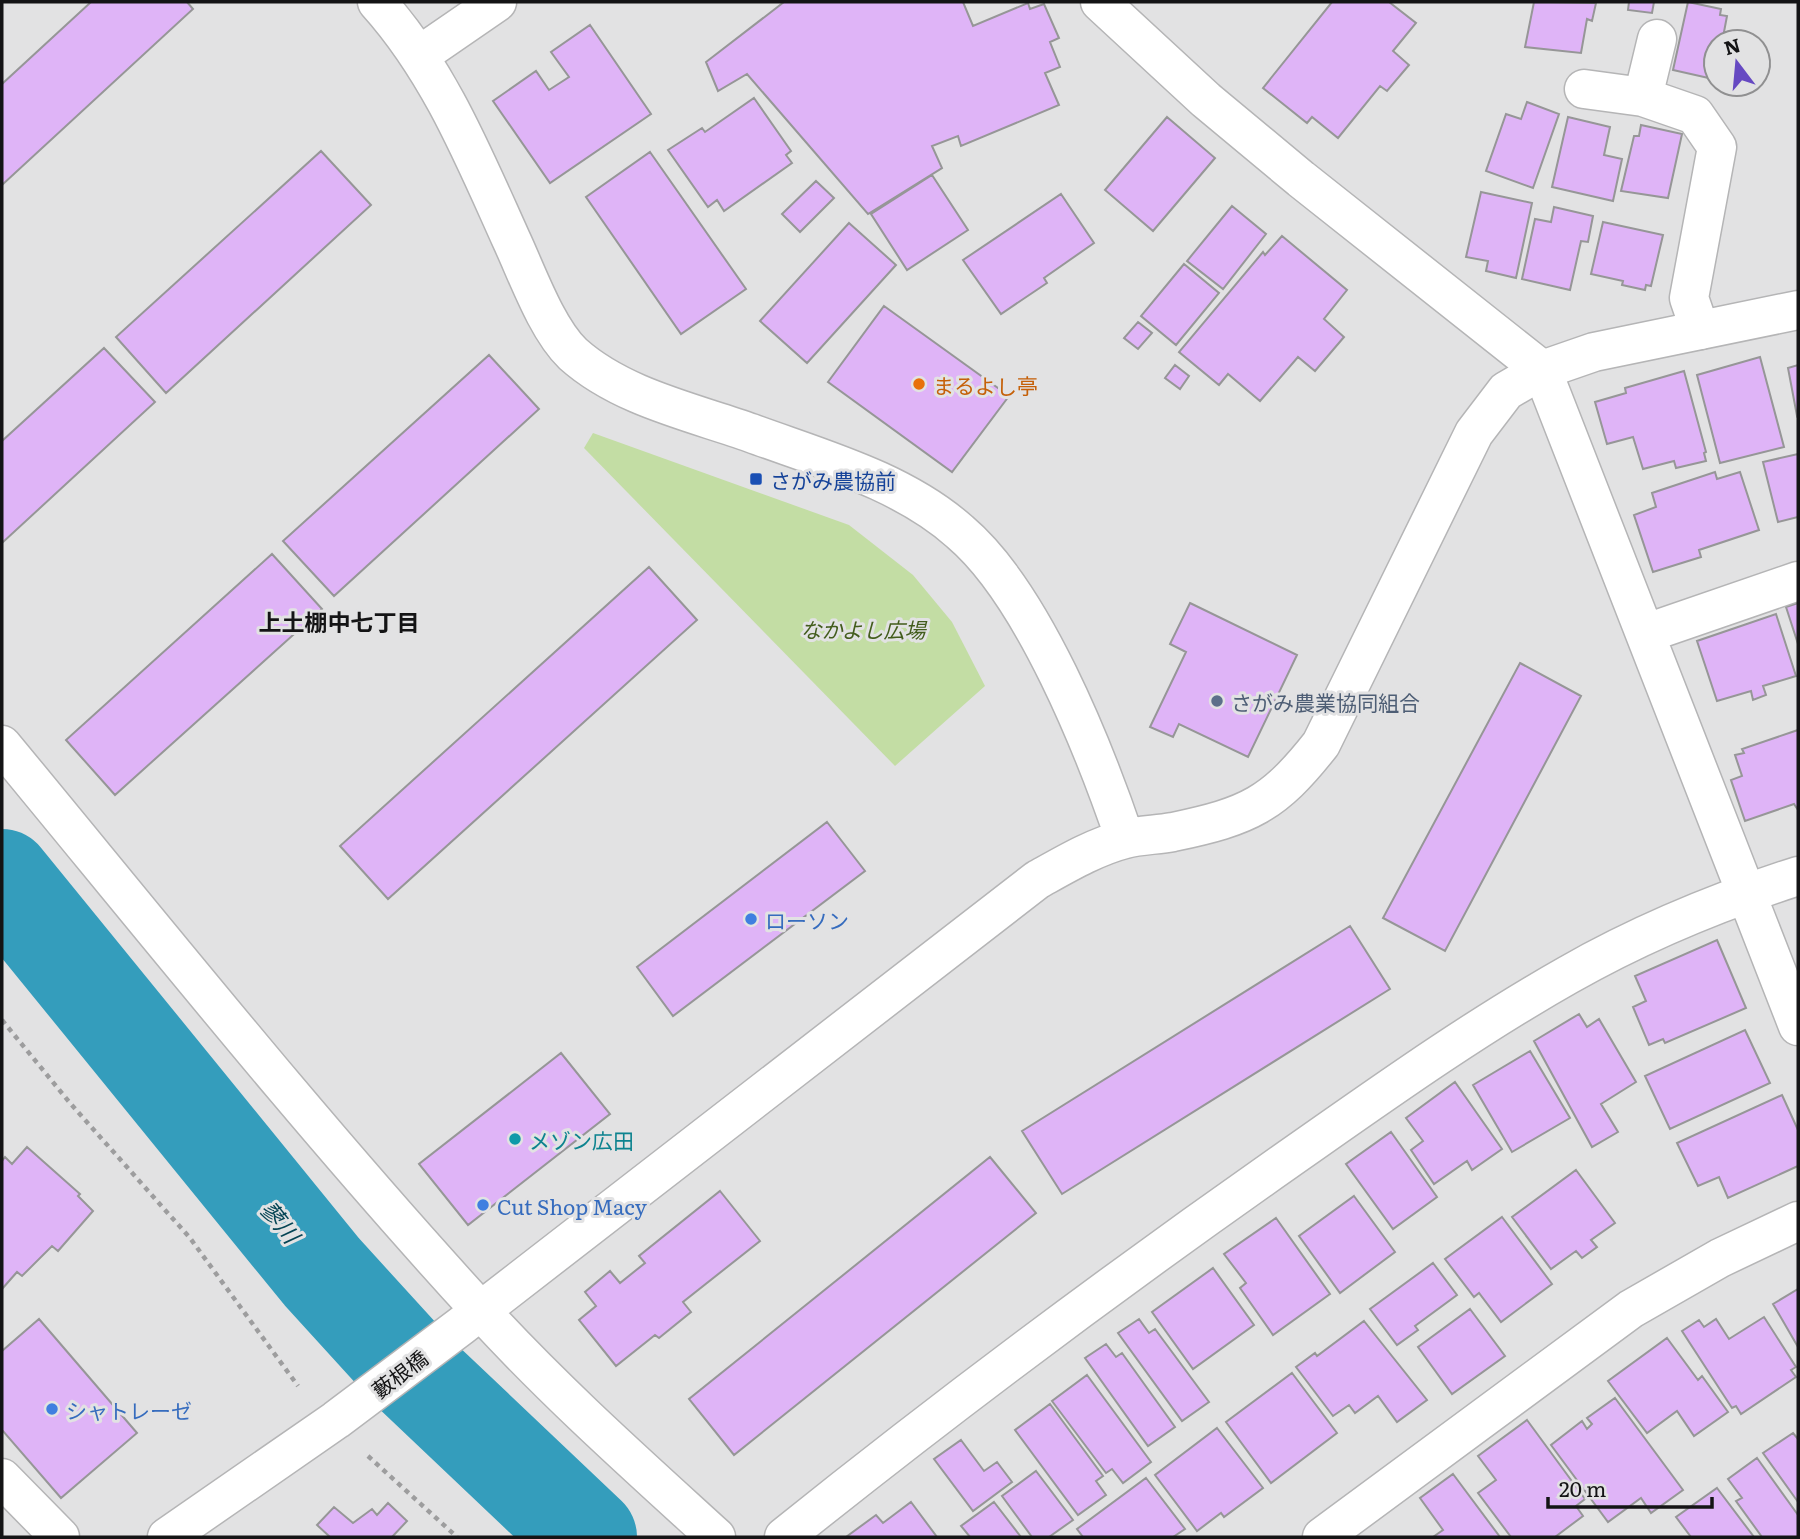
<svg xmlns="http://www.w3.org/2000/svg" width="1800" height="1539" font-family="Literata,'Noto Sans JP',serif">
<rect width="100%" height="100%" fill="#e2e2e3"/>
<path fill="#c3dda4" d="M593 433 849 525 913 575 952 622 985 686 895 766 584 448Z"/>
<g fill="none" stroke-linecap="round" stroke-linejoin="round">
<path stroke="#349dbc" stroke-width="100" d="M2 879 322 1272 414 1373 587 1537"/>
</g>
<path fill="#dfb4f7" stroke="#969697" stroke-width="2" d="M91 2H187L193 9 2 185V84Z
M784 2H963L973 26 1028 3 1030 9 1044 4 1059 38 1050 42 1060 67 1045 73 1059 105 961 146 958 136 932 146 942 168 868 214 747 74 718 91 706 62Z
M1332 2H1389L1416 23 1393 51 1409 65 1387 91 1380 86 1338 138 1312 117 1307 123 1263 88Z
M1534 2 1596 3 1592 21 1587 19 1581 53 1525 47Z
M1629 2H1654L1652 13 1628 10Z
M1688 2 1721 9 1720 15 1727 16 1724 32 1738 34 1736 42H1716L1713 79 1673 70Z
M590 25 651 114 550 183 493 101 536 71 549 90 569 77 551 52Z
M754 98 791 151 786 155 792 163 724 211 717 200 708 207 668 150 702 128 705 132Z
M1527 102 1559 114 1533 188 1486 171 1506 114 1521 119Z
M1167 117 1215 158 1153 231 1105 190Z
M1568 117 1610 127 1604 155 1622 159 1613 201 1552 187Z
M1641 125 1682 134 1668 198 1621 191 1634 136H1639Z
M321 151 371 205 166 393 116 337Z
M650 152 746 289 681 334 586 197Z
M932 175 968 230 907 270 871 214Z
M816 181 834 198 800 232 782 214Z
M1481 192 1532 203 1516 278 1486 271 1488 261 1466 257Z
M1061 194 1094 243 1044 278 1047 283 1001 314 963 260Z
M1232 206 1266 234 1223 289 1187 261Z
M1554 207 1593 216 1588 242 1581 241 1570 290 1522 279 1535 219 1551 222Z
M1603 222 1663 235 1651 286 1646 285 1645 290 1622 285 1623 281 1591 274Z
M849 223 896 265 807 363 760 321Z
M1282 236 1347 290 1324 319 1344 337 1315 371 1298 357 1260 401 1228 374 1219 385 1179 352 1263 252 1265 255Z
M1184 264 1219 293 1176 345 1141 316Z
M884 306 1009 396 952 472 828 382Z
M1138 322 1152 333 1138 349 1124 338Z
M104 348 155 402 2 543V441Z
M489 355 539 409 334 596 283 541Z
M1760 357 1784 447 1720 463 1697 375Z
M1175 365 1189 376 1180 389 1165 378Z
M1798 365V415L1797 416 1788 368Z
M1684 371 1706 452 1704 453 1706 461 1676 468 1674 461 1643 469 1633 437 1607 444 1595 402 1626 393 1625 388Z
M1798 454V517L1778 522 1763 462Z
M1715 472 1717 479 1740 472 1759 530 1699 550 1701 557 1653 572 1634 515 1656 507 1652 493Z
M272 554 322 609 115 795 66 740Z
M649 567 697 620 388 899 340 846Z
M1190 603 1297 655 1248 757 1179 724 1173 737 1150 727 1186 652 1170 644Z
M1798 603V644L1786 607Z
M1776 614 1796 676 1763 686 1766 695 1753 700 1751 691 1717 701 1697 641Z
M1520 663 1581 696 1445 951 1383 918Z
M1798 730V810L1794 804 1745 821 1731 780 1742 776 1735 755 1744 753 1742 749Z
M827 822 865 871 673 1016 637 967Z
M1350 926 1390 989 1062 1194 1022 1131Z
M1717 940 1746 1008 1665 1043 1663 1039 1649 1045 1633 1007 1646 1001 1635 976Z
M1579 1014 1587 1027 1599 1019 1636 1082 1601 1104 1618 1132 1592 1147 1534 1041Z
M1745 1030 1770 1083 1670 1129 1645 1076Z
M1530 1051 1570 1118 1512 1152 1473 1085Z
M561 1053 610 1114 468 1225 419 1164Z
M1455 1082 1502 1149 1472 1170 1467 1161 1434 1184 1411 1150 1423 1141 1406 1118Z
M1782 1095 1798 1130V1166L1728 1198 1719 1177 1698 1186 1677 1143Z
M1391 1132 1437 1197 1393 1229 1346 1164Z
M27 1147 80 1194 78 1196 93 1211 58 1251 52 1246 22 1276 17 1272 2 1289V1161L5 1157 12 1164Z
M990 1157 1036 1213 734 1455 689 1399Z
M1576 1170 1615 1223 1591 1240 1597 1247 1582 1258 1576 1251 1551 1269 1512 1217Z
M720 1191 760 1241 683 1302 691 1312 659 1338 655 1335 616 1366 579 1320 596 1306 585 1292 610 1271 620 1283 645 1263 639 1256Z
M1354 1196 1395 1252 1340 1293 1299 1236Z
M1502 1217 1552 1284 1501 1322 1479 1293 1474 1297 1445 1259Z
M1276 1218 1330 1294 1273 1335 1240 1288 1246 1283 1224 1254Z
M1433 1263 1457 1295 1415 1326 1418 1330 1397 1345 1370 1309Z
M1213 1268 1254 1325 1193 1369 1152 1312Z
M1798 1289V1347L1773 1304Z
M1470 1309 1505 1356 1452 1394 1418 1347Z
M1764 1317 1796 1367 1791 1370 1796 1377 1741 1414 1736 1406 1732 1408 1682 1331 1699 1320 1704 1327 1716 1319 1729 1339Z
M39 1319 137 1433 61 1498 2 1430V1351Z
M1139 1319 1149 1333 1155 1329 1209 1402 1182 1421 1118 1333Z
M1364 1321 1427 1400 1397 1422 1378 1396 1355 1413 1349 1405 1333 1416 1296 1367 1315 1353 1317 1356Z
M1667 1338 1698 1380 1702 1376 1728 1412 1694 1436 1677 1411 1647 1433 1608 1381Z
M1106 1344 1116 1357 1122 1353 1175 1427 1148 1446 1085 1358Z
M1292 1373 1337 1433 1271 1483 1226 1422Z
M1087 1375 1151 1462 1123 1483 1112 1469 1106 1473 1052 1401Z
M1615 1398 1683 1490 1651 1513 1641 1498 1608 1522 1551 1445 1582 1421 1587 1429 1592 1424 1587 1418Z
M1050 1404 1103 1476 1096 1481 1106 1495 1078 1515 1015 1430Z
M1527 1420 1585 1499 1576 1506 1583 1516 1555 1537H1511L1478 1493 1496 1480 1478 1456Z
M1217 1428 1263 1488 1224 1517 1221 1513 1197 1531 1155 1475Z
M1793 1433 1798 1439V1502L1763 1453Z
M961 1440 984 1471 997 1462 1012 1482 973 1511 934 1459Z
M1757 1458 1798 1515V1537H1762L1736 1501 1742 1498 1728 1479Z
M1036 1471 1073 1520 1049 1537H1032L1002 1496Z
M1453 1474 1500 1537H1433L1443 1530 1420 1498Z
M1146 1478 1185 1529 1173 1537H1083L1077 1529Z
M1717 1488 1754 1537H1691L1676 1517Z
M911 1502 937 1537H846L876 1515 883 1523Z
M994 1502 1021 1537H970L961 1526Z
M388 1503 407 1521 392 1537H330L317 1525 334 1507 353 1523 372 1509 377 1515Z"/>
<g fill="none" stroke-linecap="round" stroke-linejoin="round">
<g stroke="#b5b5b6" stroke-width="41">
<path id="minor" d="M1100 2 1206 100 1301 179 1542 370 1798 1026
M420 55 497 2
M1584 89 1643 97 1695 115 1717 147 1689 298 1700 330
M1643 97 1657 39
M1647 633 1798 581
M2 745C159 935 313 1128 480 1310 554 1391 636 1464 716 1537
M2 1478 60 1537
M784 1537C946 1407 1112 1283 1283 1163 1376 1098 1469 1031 1568 975 1640 934 1720 901 1798 876
M1322 1537 1631 1309 1720 1258 1798 1221"/>
</g>
<g stroke="#b5b5b6" stroke-width="41">
<path id="tertiary" d="M377 2C439 71 473 155 511 239 527 273 546 328 573 354 621 397 692 412 751 433 822 459 903 481 960 532 1033 594 1094 748 1125 839
M167 1537 336 1420 461 1326 1037 880C1064 865 1094 847 1125 839 1140 835 1157 835 1173 832 1249 816 1273 805 1321 744L1474 433 1506 391 1542 370 1594 352 1798 310"/>
</g>
<path stroke="#9d9d9e" stroke-width="4.5" stroke-dasharray="5 5" stroke-linecap="butt" d="M2 1020 70 1103 190 1238 298 1386
M368 1456 457 1537"/>
<use href="#minor" stroke="#fff" stroke-width="38"/>
<use href="#tertiary" stroke="#fff" stroke-width="38"/>
</g>
<circle fill="#e8710a" stroke="#e2e2e3" stroke-width="2.5" cx="919" cy="384" r="7"/>
<rect fill="#1a4fb4" stroke="#e2e2e3" stroke-width="2.5" x="749" y="472" width="14" height="14" rx="3.5"/>
<circle fill="#5c6f8a" stroke="#e2e2e3" stroke-width="2.5" cx="1217" cy="701" r="7"/>
<g fill="#3f7fe0" stroke="#e2e2e3" stroke-width="2.5">
<circle cx="751" cy="919" r="7"/>
<circle cx="483" cy="1205" r="7"/>
<circle cx="52" cy="1409" r="7"/>
</g>
<circle fill="#0f9aa8" stroke="#e2e2e3" stroke-width="2.5" cx="515" cy="1139" r="7"/>
<g text-anchor="middle" dominant-baseline="central" stroke-width="6" stroke-linejoin="round" paint-order="stroke">
<g font-size="21" fill="#c56008" stroke="#e2e2e3" text-anchor="start">
<text x="933" y="384">まるよし亭</text>
</g>
<g font-size="21" fill="#164399" stroke="#e2e2e3" text-anchor="start">
<text x="770" y="479">さがみ農協前</text>
</g>
<g font-size="21" font-style="italic" fill="#435d1d" stroke="#e2e2e3">
<text x="863" y="628">なかよし広場</text>
</g>
<g font-size="21" fill="#4e5e75" stroke="#e2e2e3" text-anchor="start">
<text x="1231" y="701">さがみ農業協同組合</text>
</g>
<g font-size="21" fill="#366cbe" stroke="#e2e2e3" text-anchor="start">
<text x="765" y="919">ローソン</text>
<text x="497" y="1205">Cut Shop Macy</text>
<text x="66" y="1409">シャトレーゼ</text>
</g>
<g font-size="21" fill="#0d838f" stroke="#e2e2e3" text-anchor="start">
<text x="529" y="1139">メゾン広田</text>
</g>
<g font-size="21" fill="#141415" stroke="#e2e2e3">
<text transform="translate(399 1373) rotate(-37)">藪根橋</text>
</g>
<g font-size="23" font-weight="bold" fill="#141415" stroke="#e2e2e3">
<text x="339" y="621">上土棚中七丁目</text>
</g>
<g font-size="23" font-style="italic" fill="#054454" stroke="#e2e2e3">
<text transform="translate(281 1221) rotate(51)">蓼川</text>
</g>
</g>
<rect width="1800" height="1539" fill="none" stroke="#141415" stroke-width="7"/>
<g transform="translate(1737 63) rotate(344)"><circle r="33" fill="#e2e2e3" stroke="#909091" stroke-width="2"/>
<path d="M0-5L12 26L0 18L-12 26Z" fill="#6649c2"/>
<text y="-10" font-size="19" font-weight="bold" text-anchor="middle" fill="#141415">N</text>
</g>
<path d="M1548 1497v10h164v-10" fill="none" stroke="#141415" stroke-width="3.5"/>
<text x="1559" y="1497" font-size="21" fill="#141415" stroke="#e2e2e3" stroke-width="5" paint-order="stroke">20 m</text>
</svg>
